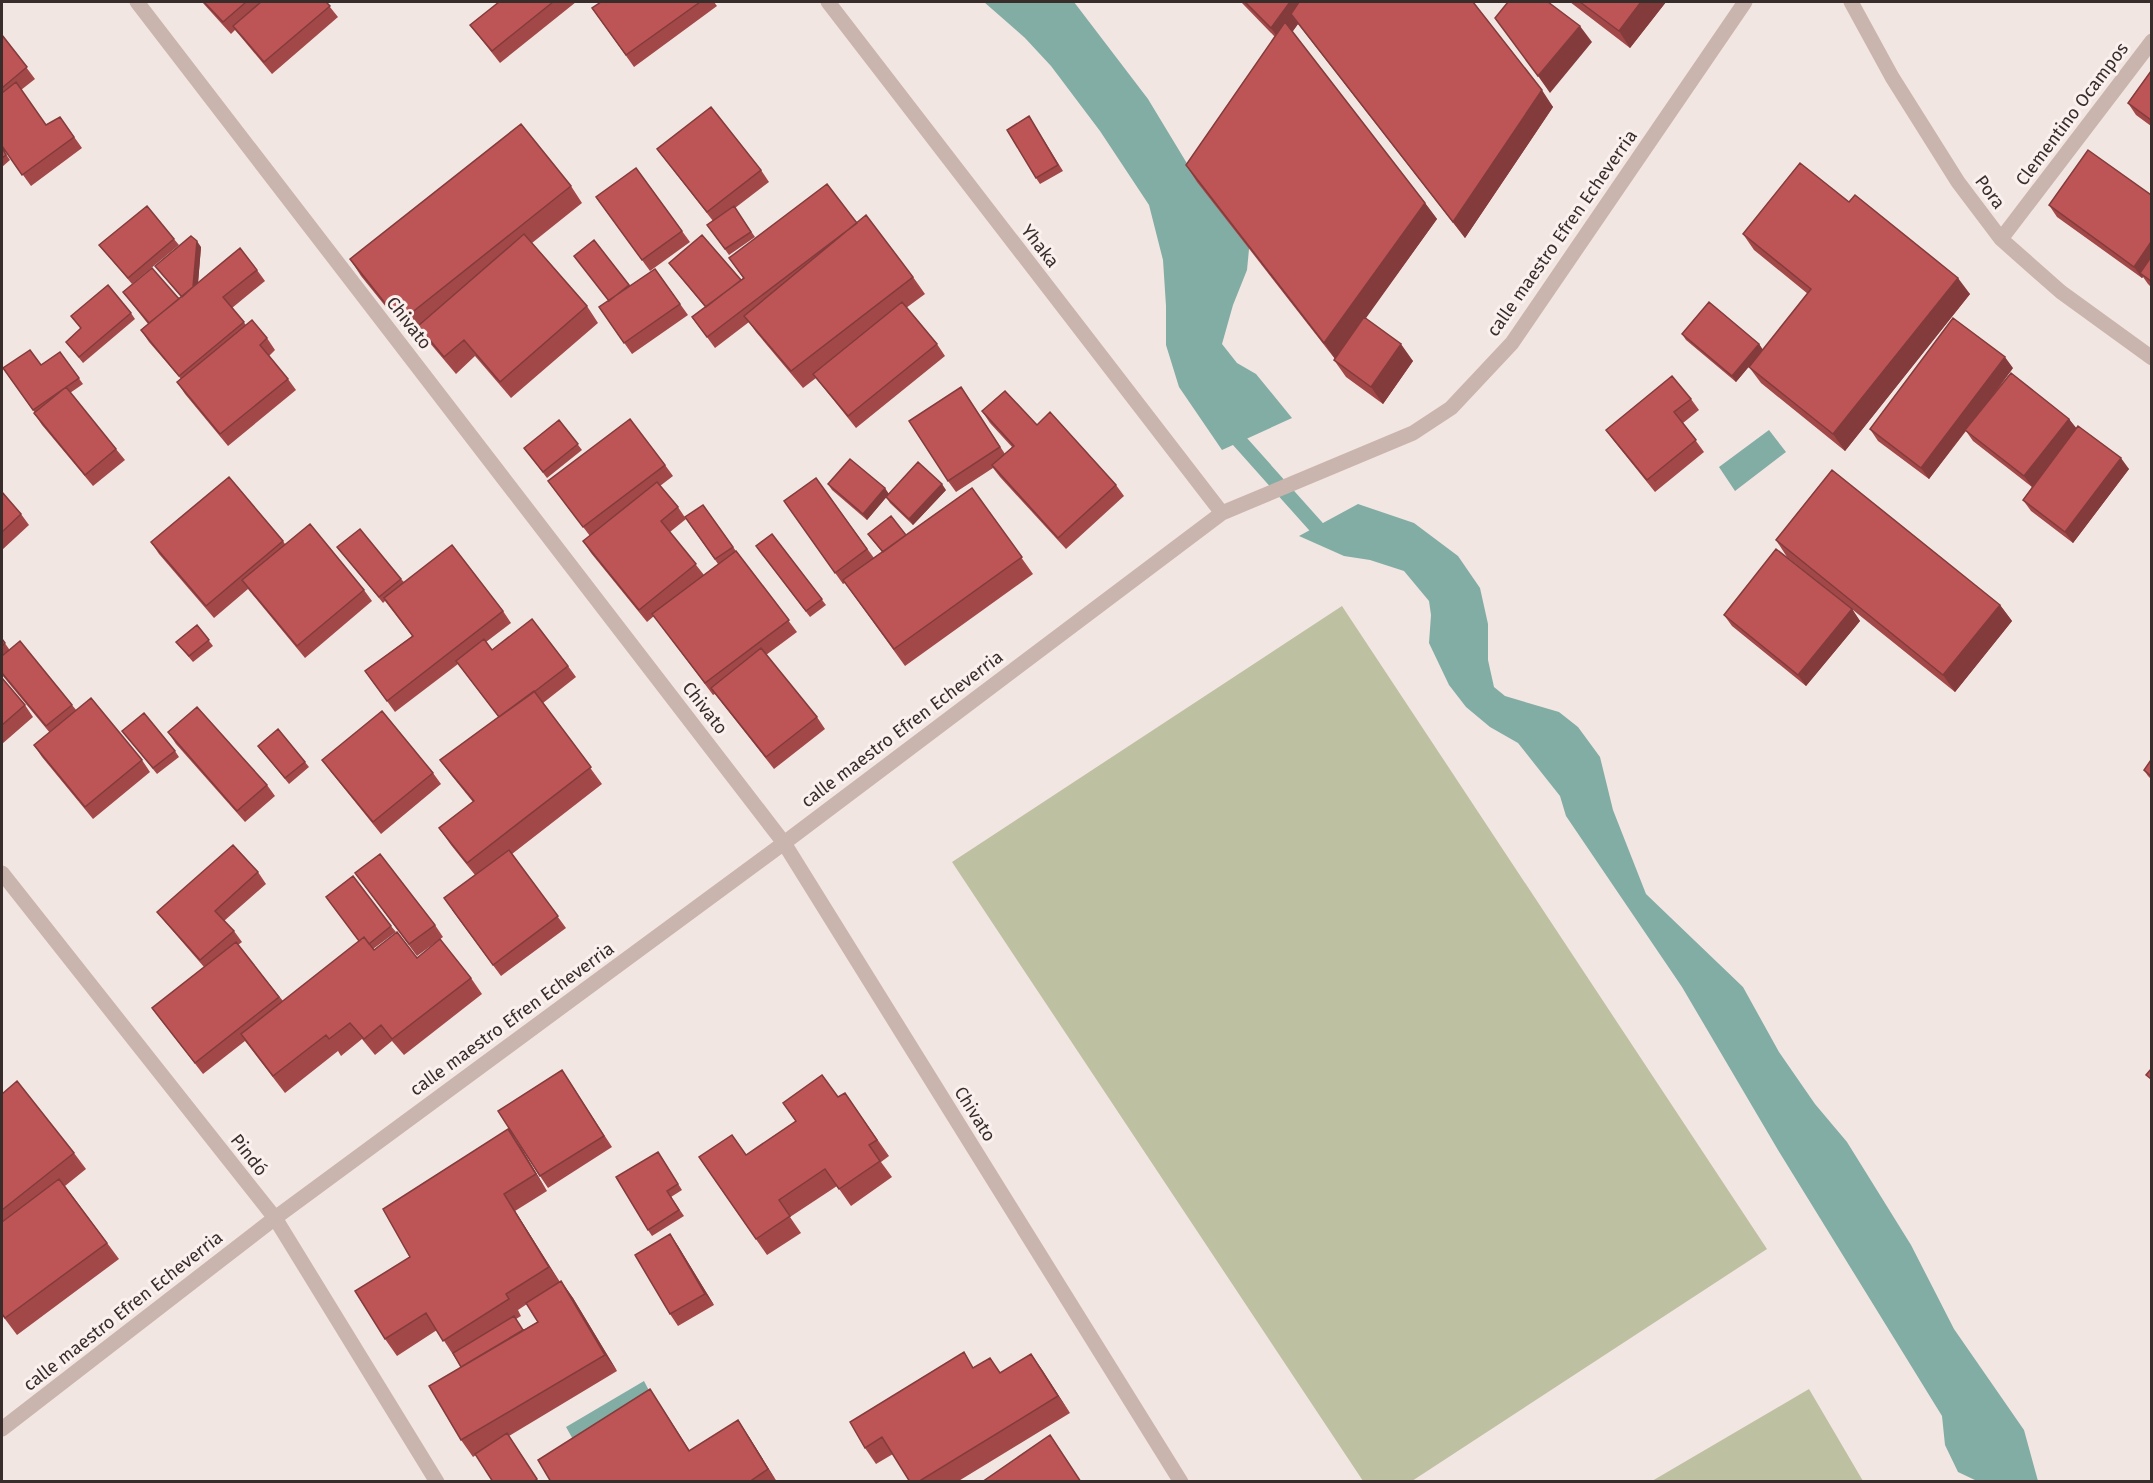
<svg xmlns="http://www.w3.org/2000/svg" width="2153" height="1483" font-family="'Fira Sans',sans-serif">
<rect width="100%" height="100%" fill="#f2e6e2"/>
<path fill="#bec0a2" d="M1342 606 1767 1249 1412 1481H1363L952 862Z
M1809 1389 1863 1481H1652Z"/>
<path fill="#82ada4" d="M984 2H1074L1148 99 1194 175 1250 239 1247 270 1233 305 1222 344 1237 363 1256 374 1292 418 1222 450 1179 387 1166 345V306L1163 260 1149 205 1100 131 1051 66 1025 38Z
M1769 430 1786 452 1735 491 1719 467Z
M1358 504 1414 523 1458 556 1480 588 1488 624V660L1494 687 1505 696 1559 712 1578 727 1600 757 1613 810 1646 894 1743 987 1779 1052 1815 1104 1847 1142 1911 1245 1954 1329 2024 1430 2038 1481H1977L1958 1472 1945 1445 1942 1416 1778 1150 1682 987 1566 816 1560 796 1518 743 1490 727 1466 707 1449 685 1429 643 1431 615 1429 601 1404 571 1370 560 1344 556 1299 536Z
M644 1381 657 1406 579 1450 566 1427Z"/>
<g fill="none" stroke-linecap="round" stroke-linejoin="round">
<path stroke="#82ada4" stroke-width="15" d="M1227 427 1319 530 1333 536"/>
<path stroke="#cab4ae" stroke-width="15" d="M137 2 784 843 1181 1482
M828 2 1222 513
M1851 2 1892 77 1958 182 2001 239 2061 292 2152 358
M2001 239 2152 41
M2 873 275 1218 437 1482
M2 1429 275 1218 784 843 1222 513 1413 433 1451 408 1512 343 1745 2"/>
</g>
<path fill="#a34849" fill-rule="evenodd" d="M202 2H326L338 17 272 74 241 37 235 30 231 34Z
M499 2H576L500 63 470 25Z
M601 2H714L717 6 634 67 592 8Z
M1241 2H1473L1553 107 1465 238 1298 24 1292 32 1425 203 1437 219 1365 318 1413 361 1383 404 1346 377 1334 360 1335 359 1197 182 1186 165 1275 37Z
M1570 2H1666L1630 48Z
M2 35 35 79 21 90 46 125 60 117 82 148 31 186 2 146Z
M2151 71V126L2136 115 2128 103Z
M1029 116 1063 171 1040 184 1036 178Z
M2 148 10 160 2 167Z
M657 149 761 170 769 182 735 208 755 237 729 255 707 225 713 221Z
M636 168 690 242 650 271 604 208Z
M571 186 582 203 532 243 587 306 598 323 511 398 475 356 456 374 429 342 421 331 411 338 361 276 350 259Z
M2151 195V287L2148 284 2143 277 2142 278 2057 217 2049 205Z
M1849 202 1970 294 1845 451 1761 383 1749 367 1750 365 1736 382 1686 340 1682 334 1759 344 1763 350 1808 294 1754 250 1743 234Z
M857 223 913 277 925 294 906 308 937 344 945 356 856 428 816 378 803 388 756 332 749 322 715 348 692 317 705 307 669 263 741 280 743 278 729 258Z
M174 239 179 245 132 284 99 245Z
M594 240 630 286 655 269 688 315 632 354 599 307 608 301Z
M201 247 198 283 257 270 265 281 232 308 246 325 267 338 275 350 269 356 288 379 296 390 228 446 185 394 177 382 181 379 149 342 141 330 148 324 123 292 179 299 181 297 155 266Z
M131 313 135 319 83 363 66 342 81 329 71 316Z
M60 352 83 384 70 393 116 449 125 460 93 486 42 425 34 413H35L3 368 41 365Z
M2013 368 1992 397 2069 419 2076 429 2129 469 2073 543 2031 511 2023 500 2032 487 1973 441 1966 431 1929 479 1878 441 1870 429Z
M961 387 1005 454 1012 447 990 423 982 411 1037 425 1116 485 1124 496 1066 549 1000 477 993 468 956 492 948 481Z
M1691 399 1699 410 1683 423 1704 452 1655 492 1614 441 1606 430Z
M559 420 582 450 547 478 524 448Z
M665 465 673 476 660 486 678 507 686 519 670 532 704 575 718 564 685 517 703 505 736 551 797 632 766 655 817 717 825 729 774 769 715 694 713 695 654 616 647 622 591 553 583 541 590 536 548 481Z
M816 478 874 558 882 552 868 534 906 535 972 488 1033 574 905 666 845 583 843 584 784 501Z
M828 484 889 494 867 520 832 490Z
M946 490 913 525 890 503 886 497Z
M2 492 21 514 29 525 2 550Z
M772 534 826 605 810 617 756 546Z
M1776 540 2000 605 2012 621 1955 692 1787 557Z
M283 541 285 544 364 590 372 601 305 658 248 589 214 618 159 554 151 542Z
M337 547 401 579 404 582 503 611 511 623 486 642 492 650 568 666 576 677 543 703 602 784 512 854 566 928 501 976 452 910 475 875 451 845 439 828 473 802 452 776 440 760 499 717 458 664 395 712 365 671 412 636 385 601 383 603Z
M1852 609 1860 621 1806 686 1732 626 1724 615Z
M197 625 213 646 193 662 176 642Z
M2 639 9 649 72 705 77 711 142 760 150 772 93 819 42 757 34 745 50 733 2 675Z
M2 678 25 705 33 717 2 744Z
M122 731 175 751 179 757 157 774Z
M168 732 267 785 275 796 245 822 176 744Z
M258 746 305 762 309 767 289 784Z
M322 760 433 773 441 784 381 834 331 772Z
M2151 760V779L2148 776 2144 770Z
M258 872 266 884 224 921 234 931 242 942 238 945 283 1001 391 926 396 932 373 949 374 950 417 958 471 978 482 994 404 1055 392 1041 375 1055 362 1039 341 1056 338 1051 285 1093 245 1041 203 1074 152 1008 204 967 166 923 157 912Z
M355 873 435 925 443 937 417 956Z
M562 1070 612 1147 548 1188 540 1176Z
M845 1093 889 1156 881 1162 892 1177 851 1206 837 1186 790 1217 801 1233 767 1255 699 1157 746 1155Z
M2 1094 74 1153 86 1169 65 1186 119 1259 17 1335 2 1315Z
M520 1146 547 1191 515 1211 560 1282 561 1281 573 1298 617 1371 509 1436 539 1482H493L476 1455 473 1457 461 1440V1367L437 1330 397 1356 385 1339 410 1257ZM527 1304 538 1322 523 1330 516 1319 521 1316 518 1310Z
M658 1152 682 1190 671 1197 684 1216 652 1236 648 1230Z
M670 1234 678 1246 714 1305 678 1326 670 1314Z
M1031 1354 1070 1413 957 1482H910L893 1454 876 1464 865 1448 974 1367 1001 1373Z
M661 1406 690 1451 749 1437 777 1482H551Z"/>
<path fill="#843b3c" d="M1290 2H1313L1291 14 1298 24 1283 45 1271 28Z
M1641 2H1666L1630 48 1619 31Z
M1580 26 1592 42 1550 93 1538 76Z
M1542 90 1553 107 1465 238 1453 222Z
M1425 203 1437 219 1336 360 1324 343Z
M197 241 201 247 197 296 193 290Z
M2151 242V265L2140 273 2143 277 2142 278 2134 267Z
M1958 278 1970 294 1845 451 1833 434Z
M1401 344 1413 361 1383 404 1371 387Z
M1759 344 1763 350 1736 382 1732 376Z
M2005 357 2013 368 1929 479 1921 468Z
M2069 419 2078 430 2032 487 2024 476Z
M2121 458 2129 469 2073 543 2065 532Z
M942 484 946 490 913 525 909 519Z
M885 488 889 494 867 520 863 514Z
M2000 605 2012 621 1955 692 1943 675Z
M1852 609 1860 621 1806 686 1798 675Z
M508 1129 520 1146 547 1191 536 1174Z
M504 1194 515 1211 560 1283 549 1267Z
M670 1234 678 1246 714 1305 705 1294Z
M561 1281 573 1298 617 1371 605 1355Z
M1031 1354 1043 1371 1070 1413 1058 1396Z
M738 1420 749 1437 777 1482 768 1469Z"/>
<path fill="#bd5455" stroke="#843b3c" stroke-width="1.5" d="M204 2H246L223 22Z
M261 2H326L330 6 264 62 233 26Z
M499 2H553L492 51 470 25Z
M601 2H700L626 55 592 8Z
M1245 2H1290L1271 28Z
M1299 2H1473L1542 90 1453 222 1291 14Z
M1508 2H1548L1580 26 1538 76 1495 18Z
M1580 2H1641L1619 31Z
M1285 22 1425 203 1324 343 1186 165Z
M2 35 27 67 2 88Z
M2151 71V120L2128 103Z
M16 82 46 125 60 117 74 137 22 175 2 146V93Z
M711 107 761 170 707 212 657 149Z
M1029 116 1058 165 1036 178 1007 130Z
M521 124 571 186 400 322 350 259Z
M2 148 6 155 2 158Z
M2088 150 2151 195V242L2134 267 2049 205Z
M1800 163 1849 202 1855 195 1958 278 1833 434 1749 367 1811 289 1743 234Z
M636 168 682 231 642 260 596 197Z
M827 184 857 223 707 337 692 317 744 278 729 258Z
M147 206 174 239 128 278 99 245Z
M734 206 751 232 725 249 707 225Z
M866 215 913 277 791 371 744 316Z
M524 234 587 306 500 382 464 340 444 357 418 326Z
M702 235 741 280 706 307 669 263Z
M191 236 197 241 193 287 182 297 155 266Z
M594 240 629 285 609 301 574 256Z
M240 248 257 270 223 297 244 322 179 376 141 330Z
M2151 257V281L2140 273Z
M152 268 179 299 149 323 123 292Z
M655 269 680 304 624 343 599 307Z
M108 285 131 313 79 357 66 342 81 328 71 316Z
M902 302 937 344 848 416 813 374Z
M1709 302 1759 344 1732 376 1682 334Z
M1364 317 1401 344 1371 387 1334 360Z
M1953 318 2005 357 1921 468 1870 429Z
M252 320 267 338 260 345 288 379 220 434 177 382Z
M30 350 41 365 60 352 79 378 33 410 3 368Z
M2011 373 2069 419 2024 476 1965 430Z
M1672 376 1691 399 1674 412 1696 440 1647 480 1606 430Z
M66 387 116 449 85 475 34 413Z
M961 387 1000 447 948 481 909 421Z
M1005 391 1037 425 1050 412 1116 485 1058 538 992 465 1014 446 982 411Z
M630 419 665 465 583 527 548 481Z
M559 420 578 444 543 472 524 448Z
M2078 426 2121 458 2065 532 2023 500Z
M850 459 885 488 863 514 828 484Z
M918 462 942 484 909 519 886 497Z
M1832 470 2000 605 1943 675 1776 540Z
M229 477 283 541 206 606 151 542Z
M816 478 867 549 835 573 784 501Z
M657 482 678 507 661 521 696 564 639 610 583 541Z
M972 488 1022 557 894 649 843 580Z
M2 492 21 514 2 532Z
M703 505 733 547 715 559 685 517Z
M891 516 906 535 883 552 868 534Z
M310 524 364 590 297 646 242 580Z
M360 529 401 579 379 597 337 547Z
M772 534 822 599 806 611 756 546Z
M452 545 503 611 387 701 365 671 413 636 384 598Z
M1776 549 1852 609 1798 675 1724 615Z
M736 551 789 620 705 683 652 614Z
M532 619 568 666 534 692 499 717 456 661 484 639 492 650Z
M197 625 209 640 189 656 176 642Z
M2 639 5 643 2 646Z
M20 641 72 705 46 726 2 673V656Z
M761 648 817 717 766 757 711 688Z
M2 678 25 705 2 725Z
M534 691 591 767 467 863 439 828 474 801 440 760Z
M91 698 142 760 85 807 34 745Z
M197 707 267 785 237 811 168 732Z
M382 711 433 773 373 822 322 760Z
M144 713 175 751 153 768 122 731Z
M278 729 305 762 285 778 258 746Z
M2151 760V776L2144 770Z
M233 845 258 872 215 911 234 931 200 960 157 912Z
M509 850 558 916 493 965 444 898Z
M380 854 435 925 409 944 355 873Z
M353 876 391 926 369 944 364 937 359 941 326 897Z
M397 932 417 958 440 939 471 978 392 1039 381 1025 364 1039 350 1023 329 1039 326 1035 273 1076 241 1034 364 937 374 950Z
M236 942 279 997 195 1063 152 1008Z
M2151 1069V1079L2146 1075Z
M562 1070 604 1136 540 1176 498 1111Z
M822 1075 838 1097 845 1093 877 1140 869 1145 880 1161 839 1189 825 1169 779 1200 790 1216 756 1239 699 1157 732 1135 746 1155 796 1121 783 1103Z
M17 1081 74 1153 2 1210V1094Z
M508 1129 536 1174 504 1194 549 1267 506 1294 509 1299 443 1341 426 1313 385 1339 355 1291 410 1257 383 1209Z
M658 1152 678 1184 667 1191 679 1210 648 1230 616 1177Z
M59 1179 107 1243 5 1318 2 1314V1222Z
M670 1234 705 1294 670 1314 635 1255Z
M561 1281 605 1355 461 1440 429 1386 538 1322 526 1303Z
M514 1316 523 1330 461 1367 453 1353Z
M964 1352 973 1368 990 1358 1000 1373 1031 1354 1058 1396 918 1482H910L882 1437 865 1448 850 1422Z
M650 1389 689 1451 738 1420 768 1469 749 1482H551L538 1460Z
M507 1433 537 1479 534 1482H493L475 1454Z
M1050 1435 1081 1482H982Z"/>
<g text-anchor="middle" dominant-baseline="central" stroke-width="6" stroke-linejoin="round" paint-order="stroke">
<g font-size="18" fill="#392d2c" stroke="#faf1ee">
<text transform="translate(2072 114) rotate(-53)">Clementino Ocampos</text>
<text transform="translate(1990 192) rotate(53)">Pora</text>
<text transform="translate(1562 233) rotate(-55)">calle maestro Efren Echeverria</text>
<text transform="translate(1040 246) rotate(52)">Yhaka</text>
<text transform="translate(409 323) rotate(52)">Chivato</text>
<text transform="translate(705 708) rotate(52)">Chivato</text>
<text transform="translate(902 729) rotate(-37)">calle maestro Efren Echeverria</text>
<text transform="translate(512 1019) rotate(-36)">calle maestro Efren Echeverria</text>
<text transform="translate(975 1114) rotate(58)">Chivato</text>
<text transform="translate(249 1155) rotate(52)">Pindó</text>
<text transform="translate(123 1311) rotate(-38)">calle maestro Efren Echeverria</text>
</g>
</g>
<rect width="2153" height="1483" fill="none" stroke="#392d2c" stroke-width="6"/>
</svg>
